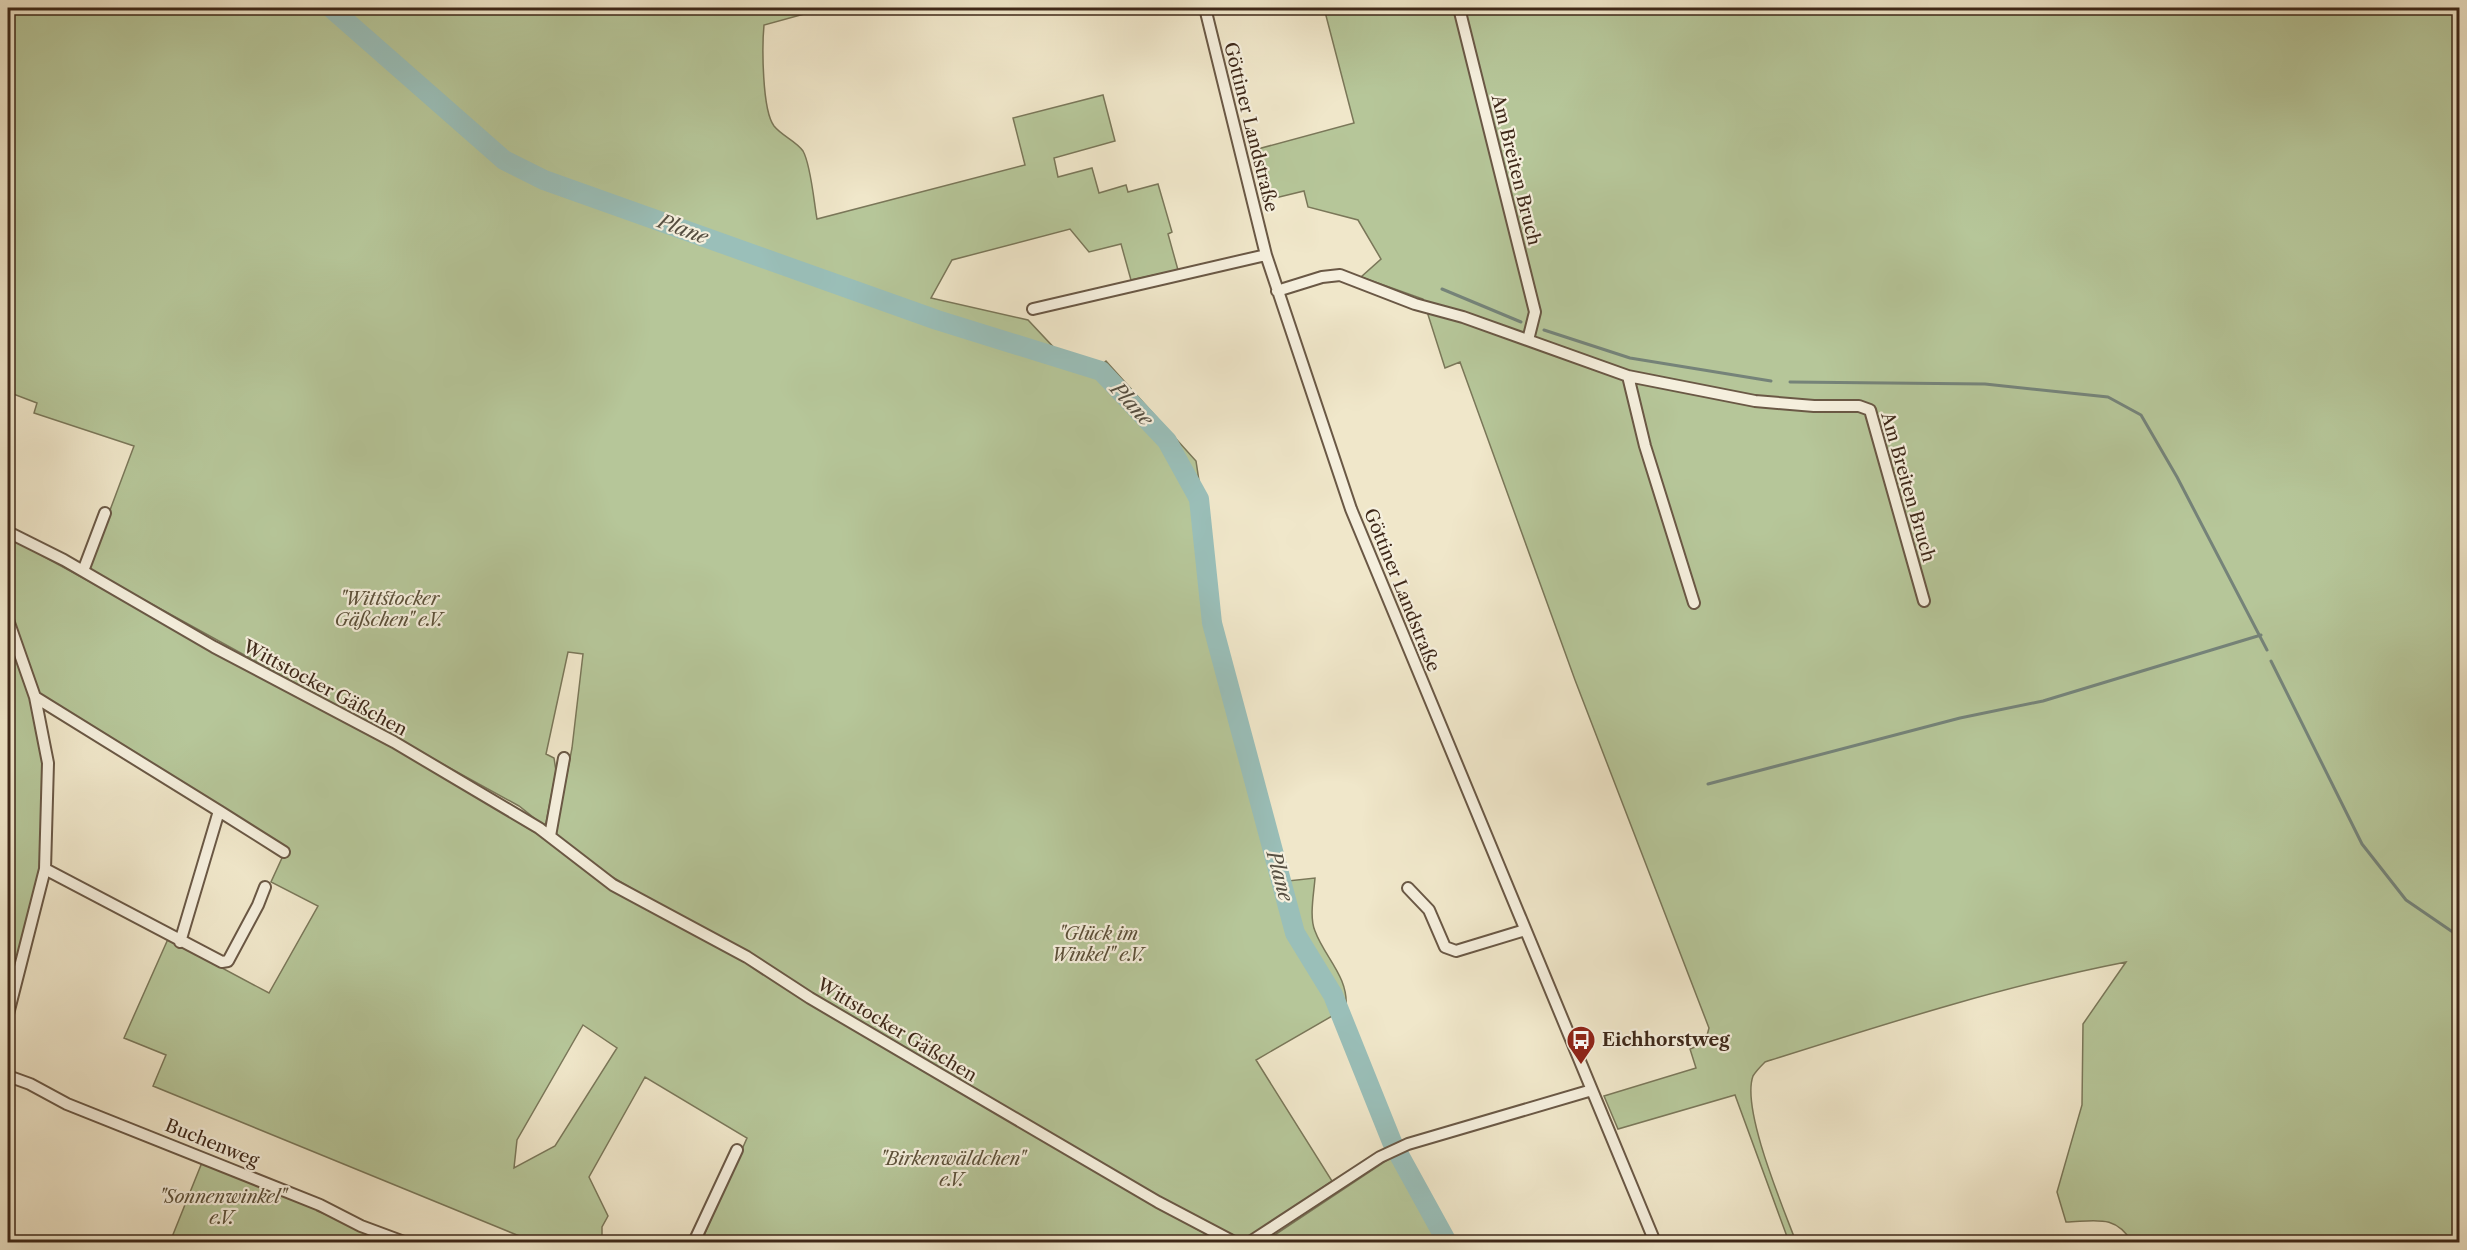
<svg xmlns="http://www.w3.org/2000/svg" width="2467" height="1250" font-family="'Libre Caslon Text',serif">
<rect width="100%" height="100%" fill="#f0e7ca"/>
<filter id="stains"><feTurbulence type="fractalNoise" baseFrequency=".00333" numOctaves="4"/><feColorMatrix values="0 0 0 0 .2 0 0 0 0 .09 0 0 0 0 .02 0 0 0 .5 -.17"/></filter>
<radialGradient id="worn" r=".72"><stop offset=".6" stop-color="#630" stop-opacity="0"/><stop offset="1" stop-color="#630" stop-opacity=".3"/></radialGradient>
<path fill="#b6c699" stroke="#7a7759" stroke-width="1.5" fill-rule="evenodd" d="M8 8H329L503 161 543 180 505 159 333 8H826L764 25C762 46 762 110 774 126 782 136 796 141 803 151 811 165 814 203 817 219L1025 165 1013 118 1103 95 1115 141 1054 158 1058 177 1092 168 1099 193 1126 185 1128 192 1158 184 1172 232 1168 234 1178 270 1131 280 1121 244 1089 252 1070 229 952 260 931 298 1028 320 1060 354 1098 368 1106 361 1196 461 1222 631 1248 748 1288 881 1315 878C1314 893 1309 917 1315 931 1325 958 1349 977 1346 1008L1256 1060 1332 1181 1243 1242 1157 1197 580 858 558 839 556 831 572 748 583 654 568 652 546 754 554 758 556 771 546 823 543 825 519 806 88 569 134 446 34 413 37 403 8 392Z
M1324 8H2459V1242H2132C2115 1214 2096 1221 2066 1222L2057 1192 2082 1105 2083 1024 2126 962C2003 986 1885 1024 1765 1062 1761 1066 1756 1071 1753 1076 1741 1109 1783 1207 1796 1242H1789L1735 1095 1618 1129 1604 1096 1696 1068 1690 1049 1705 1043 1709 1028 1575 680 1460 362 1445 368 1423 299 1361 277 1381 259 1358 220 1308 207 1304 191 1267 200 1254 150 1354 123Z
M8 537 400 751 556 845C611 895 682 922 745 962 807 1001 872 1036 936 1074 1026 1128 1114 1184 1206 1234L1202 1242H701L747 1138 645 1077 589 1177 608 1216 602 1227V1242H534L153 1086 166 1055 124 1038 168 939 269 993 318 906 271 882 287 847 43 698H30L42 757 41 869 8 993ZM583 1025 617 1048 555 1146 514 1168 517 1140Z
M1401 1153 1450 1242H1264L1395 1155Z
M203 1160 315 1205 317 1211 396 1242H170Z"/>
<g fill="none" stroke-linecap="round" stroke-linejoin="round">
<path stroke="#758379" stroke-width="3" d="M1442 289 1521 322
M1544 330 1630 358 1771 381
M1790 382 1985 384 2108 397 2141 415 2177 477 2267 650
M2271 661 2362 844 2406 900 2460 937
M1708 784 1960 718 2043 701 2261 635"/>
<path stroke="#9abfb9" stroke-width="20" d="M331 8 504 160 544 180 937 320 1101 371 1167 441 1199 499 1212 623 1295 933 1333 995 1392 1142 1447 1242"/>
<g stroke="#6a5845" stroke-width="14">
<path id="minor" d="M1205 8 1266 255 1351 509 1655 1242
M1459 8 1535 312 1528 340
M1277 291 1322 277 1340 275 1415 304 1463 317 1628 376 1755 401 1814 406H1859L1870 410 1924 601
M1033 309 1266 255
M1628 376 1645 446 1694 603
M8 532 64 560 214 647 394 742 539 828 613 885 747 957 810 998 936 1072 1158 1202 1234 1242
M83 571 105 513
M8 620 35 697 48 763 45 869 8 1014
M35 697 219 811 180 942
M219 811 284 852
M550 836 564 758
M45 869 222 962 228 961 258 905 265 887
M1408 888 1429 910 1445 947 1456 951 1525 930
M8 1076 30 1084 67 1104 320 1205 361 1226 404 1242
M694 1242 737 1150
M1250 1242 1380 1157 1408 1144 1592 1090"/>
</g>
<use href="#minor" stroke="#f5efdd" stroke-width="10"/>
</g>
<defs>
<g id="bus-pin" transform="scale(1.5)"><path d="M0 17L-7.5 6A9.5 9.5 0 1 1 7.5 6Z" fill="#8f2418" stroke="#f5efdd"/><path d="M-5-6H5V4H4V6H2V4H-2V6H-4V4H-5ZM-3.5-4V0h7V-4ZM-3.5 1.2v1.5H-2V1.2ZM2 1.2v1.5H3.5V1.2Z" fill="#fff"/></g>
</defs>
<g fill-rule="evenodd">
<use href="#bus-pin" x="1581" y="1040"/>
</g>
<g text-anchor="middle" dominant-baseline="central" stroke-width="4.5" stroke-linejoin="round" paint-order="stroke">
<g font-size="18" fill="#3e2819" stroke="#f5efdd">
<text transform="translate(1251 127) rotate(76)">Göttiner Landstraße</text>
<text transform="translate(1516 170) rotate(76)">Am Breiten Bruch</text>
<text transform="translate(1908 487) rotate(74)">Am Breiten Bruch</text>
<text transform="translate(1402 590) rotate(68)">Göttiner Landstraße</text>
<text transform="translate(325 688) rotate(28)">Wittstocker Gäßchen</text>
<text transform="translate(897 1030) rotate(31)">Wittstocker Gäßchen</text>
<text transform="translate(212 1143) rotate(22)">Buchenweg</text>
</g>
<g font-size="18" font-style="italic" fill="#5c5039" stroke="#f5efdd">
<text x="389" y="599">"Wittstocker<tspan x="389" dy="21">Gäßchen" e.V.</tspan></text>
<text x="1098" y="934">"Glück im<tspan x="1098" dy="21">Winkel" e.V.</tspan></text>
<text x="952" y="1159">"Birkenwäldchen"<tspan x="952" dy="21">e.V.</tspan></text>
<text x="222" y="1197">"Sonnenwinkel"<tspan x="222" dy="21">e.V.</tspan></text>
</g>
<g font-size="18" font-weight="bold" fill="#3e2819" stroke="#f5efdd" text-anchor="start">
<text x="1602" y="1040">Eichhorstweg</text>
</g>
<g font-size="20" font-style="italic" fill="#554e41" stroke="#f5efdd">
<text transform="translate(683 229) rotate(20)">Plane</text>
<text transform="translate(1132 404) rotate(47)">Plane</text>
<text transform="translate(1280 876) rotate(75)">Plane</text>
</g>
</g>
<rect width="2467" height="1250" fill="none" stroke="#f0e7ca" stroke-width="30"/>
<rect x="9" y="9" width="2449" height="1232" fill="none" stroke="#3e2819" stroke-width="3"/>
<rect x="15" y="15" width="2437" height="1220" fill="none" stroke="#3e2819" stroke-width="1.5"/>
<rect width="100%" height="100%" filter="url(#stains)"/>
<rect width="100%" height="100%" fill="url(#worn)"/>
</svg>
